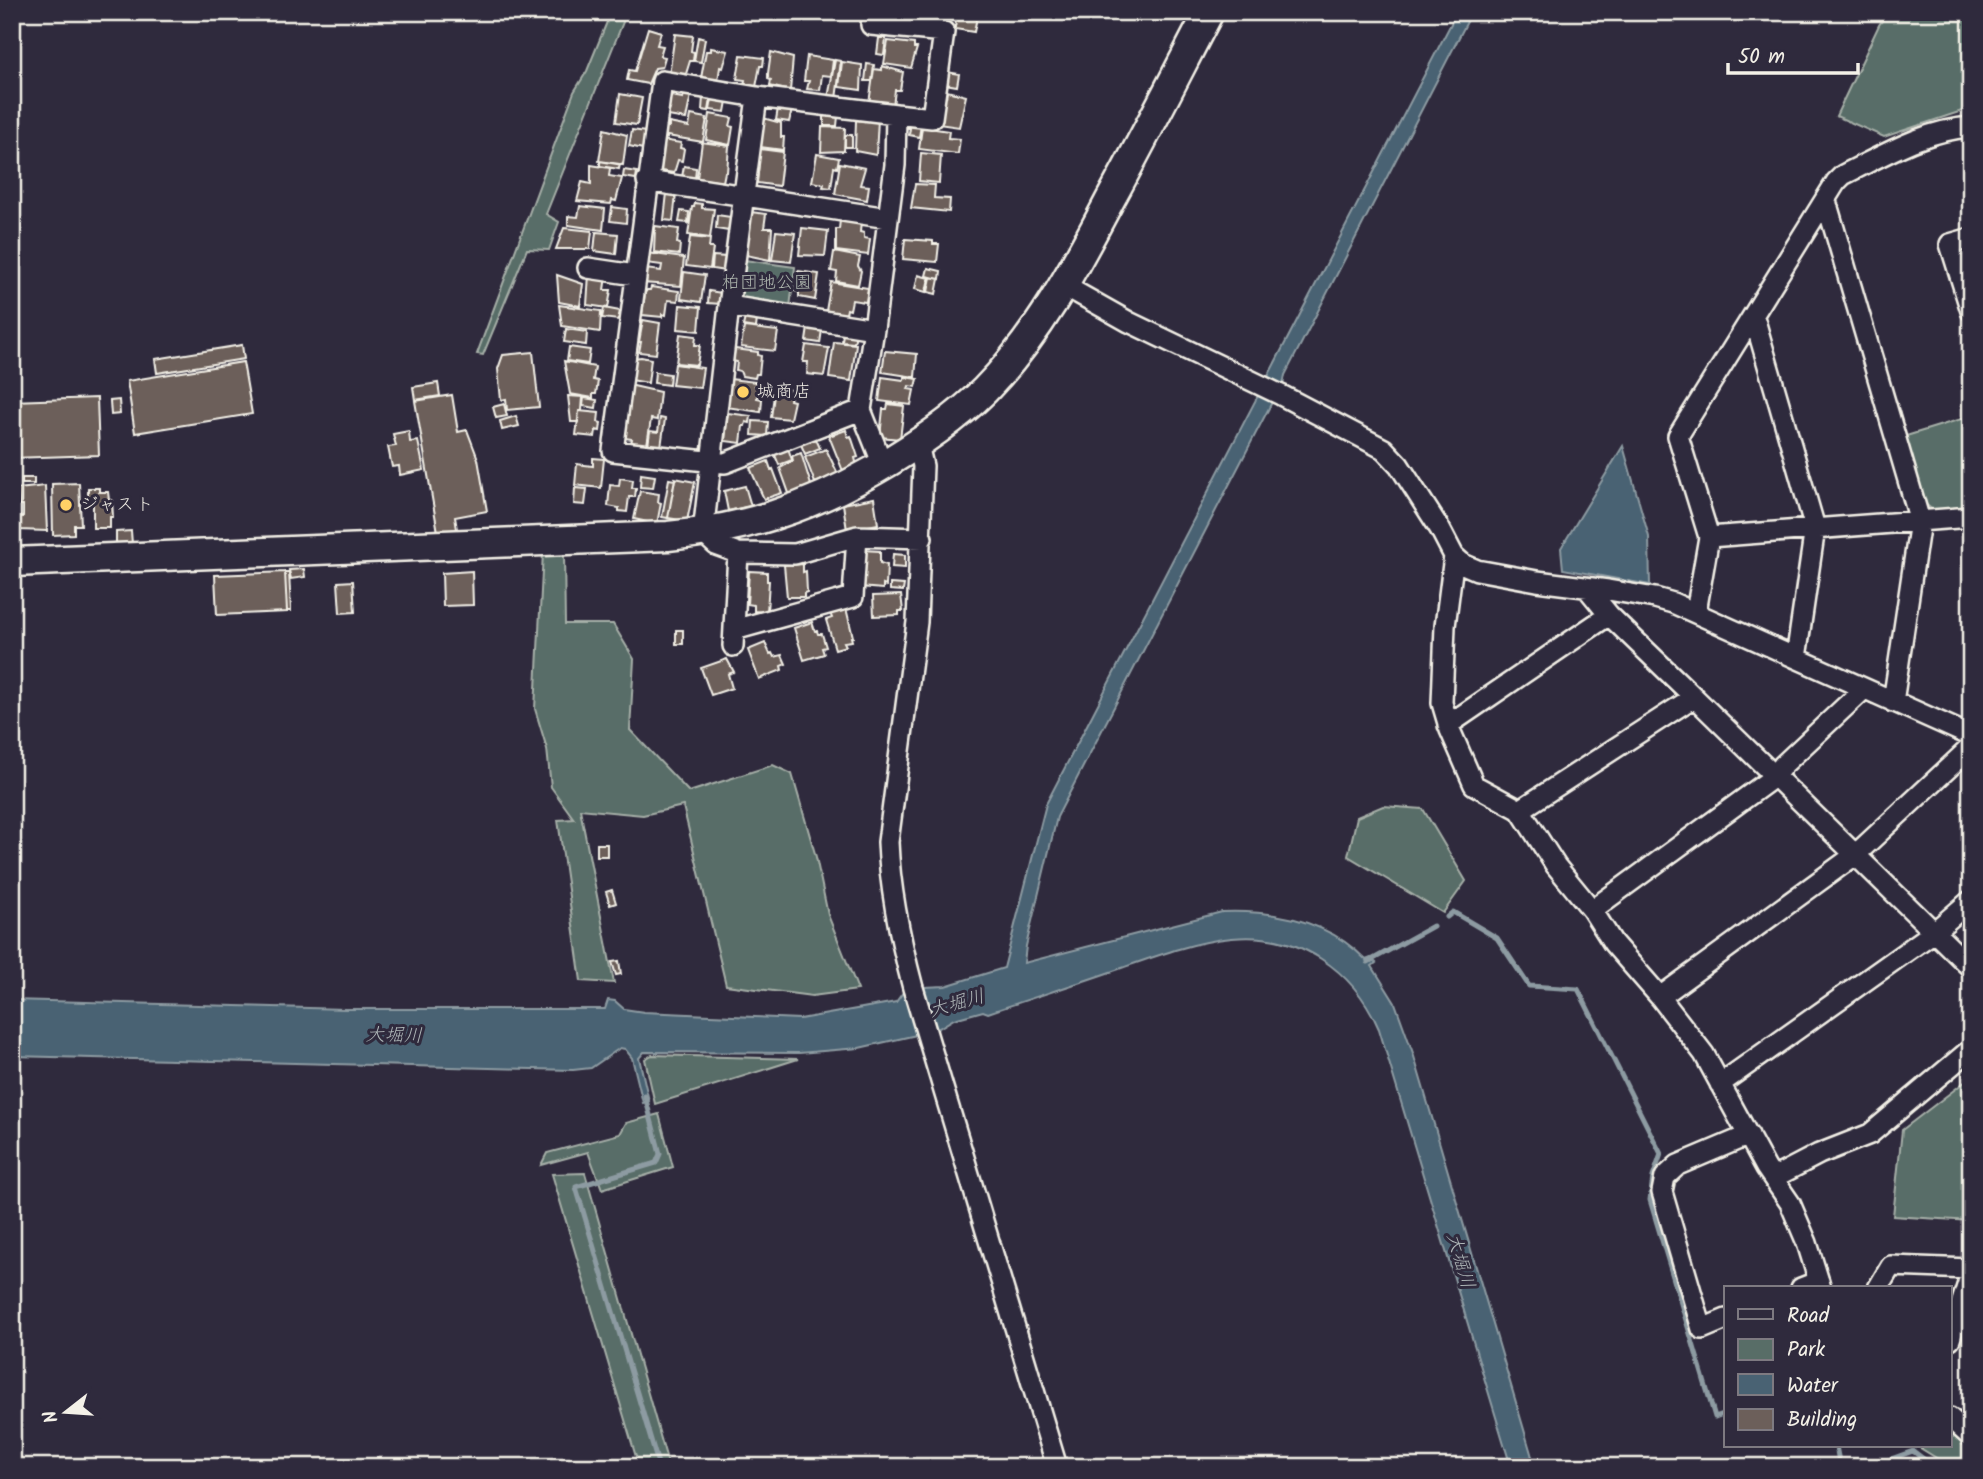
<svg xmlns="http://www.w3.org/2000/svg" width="1983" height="1479" font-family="Kalam,'Klee One',sans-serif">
<rect width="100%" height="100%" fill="#2f2a3d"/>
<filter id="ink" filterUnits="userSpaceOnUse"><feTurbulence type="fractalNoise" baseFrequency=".0143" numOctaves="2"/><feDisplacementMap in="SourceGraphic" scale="14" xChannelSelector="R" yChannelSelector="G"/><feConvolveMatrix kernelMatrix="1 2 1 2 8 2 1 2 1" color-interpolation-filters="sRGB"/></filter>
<g filter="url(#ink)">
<path fill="#586d67" stroke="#a6afa8" stroke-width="2" d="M611 12H627L546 214 559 222 549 250 527 249 483 355 477 354 574 92 587 71Z
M1888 12H1971V108L1884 137 1836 116 1879 25Z
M744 260 795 267 790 307 746 301 739 291Z
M1971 416V508L1934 511 1923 502 1903 437Z
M543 552 564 554 565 624H613L634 659 630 730 689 792 773 765 792 774 816 857 828 915 858 990 812 996 726 985 683 806 643 815 580 809 614 983 581 981 558 820 574 819 551 787 547 749 535 709Z
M1383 806 1423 809 1466 881 1443 913 1348 856 1357 817Z
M652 1055 798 1059 655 1104 645 1059Z
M1971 1077V1221L1893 1216 1902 1130Z
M659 1114 673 1167 602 1189 588 1152 541 1165 547 1153 620 1134 626 1123Z
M585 1173 669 1467H639L552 1174Z
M1971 1429V1467H1951L1917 1446H1950V1430Z"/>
<path fill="#496273" stroke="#8d9ba2" stroke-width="2" d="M1457 12H1472L1285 375 1283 385 1271 404 1057 817 1026 946 1024 963 1222 912C1275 910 1328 920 1366 960L1371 958 1376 963 1372 966 1395 1003 1413 1053 1535 1467H1511L1379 1029C1354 970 1298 931 1232 938 1193 942 1156 956 1119 969 1076 984 1032 998 988 1013L983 1011 954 1019 934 1031 859 1048 799 1053 644 1052 639 1058 649 1101 643 1103 632 1058 625 1049 620 1048 591 1068 573 1070 12 1056V1000L345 1009H605L608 1000 615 1001 624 1009 644 1012 800 1019 896 1002 904 991 908 996 924 987 945 986 1004 968 1046 804Z
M1623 446 1649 537 1650 585 1563 569 1561 548Z"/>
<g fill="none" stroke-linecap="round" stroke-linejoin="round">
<path stroke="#8d9ba2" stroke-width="5" d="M1447 917 1453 912 1497 938 1529 986 1578 989 1661 1154 1653 1177 1650 1200 1715 1417 1726 1413
M1368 962 1433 926
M645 1096 660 1154 656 1163 576 1187 659 1467
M1836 1446 1840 1467
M1869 1467 1913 1451 1934 1467"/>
</g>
<path fill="#6c5f5a" stroke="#f4f1e8" stroke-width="2" d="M957 12H978L974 32 955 29Z
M648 28 661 32 657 45 663 46 660 56 665 57 662 67 655 68 648 84 627 80 629 70 635 71Z
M675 34 693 36 691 51 694 52 693 61H690L685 77 669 75Z
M698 37 705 39 701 62 694 61Z
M879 38H886L884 55 877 54Z
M888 41 914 44V48H917L911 68 884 64Z
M711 48 728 51 723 68 720 67 718 81 701 78 706 51H711Z
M771 52 793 58 790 91 770 86 771 80 768 79V73Z
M741 55 764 58 763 66H760L756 87 744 85 745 80 737 79Z
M807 56 833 60 831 76 822 75 820 90 807 89 809 81H804Z
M835 60 841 61 836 99 828 98Z
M842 62 862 65 861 90 839 87Z
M867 64 874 65 872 81H865Z
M882 66 903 72 900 90H895L893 106 869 103 874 69 882 70Z
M947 72 959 74 957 86 945 84Z
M947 91 966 96 959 127 938 124 942 96 946 97Z
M620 94 642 98 637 125 616 122Z
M684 94 691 95 686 119 668 116 670 109H667L671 96 683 98Z
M703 97 711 99 709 111 702 110Z
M712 99 727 101 725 112 710 110Z
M778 108 792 110 789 122 776 120Z
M710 114 732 118 730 126 733 127 730 145 706 140Z
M691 115 707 118 703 142 667 136V138L661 137 663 126 669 127V123L689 127Z
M824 116H838L837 126H824Z
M763 118 781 123V137H784L783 150 760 147Z
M864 118 878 119 876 155 855 151 856 120 864 121Z
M910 123 921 125 919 137 909 135 910 128H906Z
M822 127 845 128 844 151 821 152Z
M922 127 949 131 948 138 960 139 958 154 919 149Z
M604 129 627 135 623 165 599 161Z
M632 130 646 132 643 149 629 146Z
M845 135H852V147H845Z
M662 140 681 143 680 148 684 149 682 161 678 160 674 173 661 171V167L657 166Z
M702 142 729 146 727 172H725L723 182 697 178Z
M760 149 783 152 779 186 757 183Z
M921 153 941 155 939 183 919 181Z
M817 154 839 158 837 168 834 167 831 188 823 187 824 184 812 182Z
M600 161 620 164 619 169 600 166Z
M840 163 865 168 860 185 869 186 867 200 835 194Z
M591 165 610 168 609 176 622 178 616 201 612 200 611 204 577 201 582 182 591 184Z
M684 166 696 168 695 179 682 177Z
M624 170 637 172 636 179 623 177Z
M915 184 935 185 934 198 950 199 949 212 911 208Z
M667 193 676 194 673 221 664 220Z
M695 203 702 204V208L714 209 710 238 688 235 692 207H694Z
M580 206 605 209 603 230 568 225V216L578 217Z
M612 207 627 209 626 223 610 221Z
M681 211 689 212 688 223 679 222Z
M751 212 766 214 764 228H772L770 260 746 255Z
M717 215 731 217 729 231 716 229Z
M840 220 861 222 860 232 864 233V238L870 239 868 255 836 251V229H839Z
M655 226 679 229 677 243 680 244 679 255 654 252Z
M564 228 592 231 590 249H556Z
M802 228 828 231 825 256 799 255Z
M776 231 795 233 791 262 772 260Z
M596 232 618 234 616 254 594 251Z
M690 237 710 239 709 248H713L710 269 686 266Z
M905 239 933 241V244H939L937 262 903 259Z
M834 252 860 257 858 266 861 271 858 285 836 281 837 272 831 271Z
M647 253 684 258 681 286 643 283 645 269 661 271 662 265 646 263Z
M713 256 726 257 725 271 712 269Z
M928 268 941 271 940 279 926 276Z
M798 271 819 274 815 300 799 297V292L795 291Z
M684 272 705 275 701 302 681 299Z
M589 274 606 276 604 290H611L608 308 587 305Z
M557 275 583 284 580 306 559 302Z
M918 275 929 278 926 292 915 289Z
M931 277 939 279 936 294 928 292Z
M831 282 868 288 866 302 852 300 850 310 847 309 846 314 826 311Z
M651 287 679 291 678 301 668 300 666 315 662 314V317L642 315 645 293 647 290H650Z
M709 291 722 293 721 304 708 303Z
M559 305 601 311 600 332 562 326Z
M680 305 701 307 699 331 678 329Z
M604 308 620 311 618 320 602 318Z
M745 318 757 319 756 328 743 326Z
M643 320 660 323 656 354 639 352 641 342H639Z
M744 327 778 331 775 351 741 347Z
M808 328 822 330 820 343 806 341Z
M566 329 587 332 586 345 564 342Z
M843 333 856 334 854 343 842 342Z
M680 334 696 336 695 345H700L697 365 676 363Z
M834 342 856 344 851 381 829 378Z
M242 345 244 359 157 373 155 359Z
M806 345 829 348 824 376 807 374 808 362H803Z
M569 347 590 350 588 364 567 361Z
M735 349 758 352V355L761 356 759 374H756L755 378 742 376 740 371 736 370 737 362 733 361Z
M885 351 917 354 915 377 882 372Z
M533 352 539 407 507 410 506 399 501 400 498 369 503 355Z
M641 357 651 359 648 383 631 380 634 358Z
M564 361 595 367 593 380 598 381 596 394H593V398L570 394Z
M243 362 252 414 135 433 127 381Z
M675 364 703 368 700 388 672 385Z
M655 372 670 374 669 385 654 383Z
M882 377 904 380V377L918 379 916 387 909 386 908 389 914 390 911 405 879 401Z
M730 379 756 382 755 385H759L757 398 762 399 761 412 726 407Z
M438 383 440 396 415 400 413 387Z
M629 385 660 392 657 420 651 419 647 445 631 443 632 439 625 438Z
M775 388 792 390 790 400 794 401 790 419 771 417Z
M452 395 458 432 467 430 478 459 487 511 455 517 457 529 438 532 415 401Z
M568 396 583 397 582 411H579L578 422H571Z
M97 398 99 455 12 458V401Z
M584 398 597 400 596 408 583 406Z
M119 400 120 414 111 415 110 401Z
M504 404 507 416 496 418 493 407Z
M888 404 904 406 900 439 880 437 883 409H887Z
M579 411 599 413 598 422 601 423 600 431 596 430 595 437 576 435Z
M728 413 751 416 750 423 746 422 745 426H743L741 443 725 441Z
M516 416 519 426 502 430 500 421Z
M660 418 665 419 661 447 648 446 650 431 658 432Z
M753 421 768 422 767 436 752 435Z
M846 430 848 437 851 436 858 457 855 458 857 466 843 471 829 436Z
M409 431 410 442 418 441 424 470 400 475 399 466 392 467 388 447 396 446 393 434Z
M815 437 820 448 805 454 800 442Z
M788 448 792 460 779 465 774 453Z
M826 449 838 474 815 483 805 457Z
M801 453 811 485 790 496 780 468 793 461 792 456Z
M593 458 604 459 601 488 575 485 577 464 593 466Z
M768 461 771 470 773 469 782 493 764 499 750 468Z
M641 474 655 476 653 488 640 487Z
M22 478H34V484H22Z
M620 478 633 480 632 488H636L635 497H629L627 512 619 511V508L608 506 610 485 619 486Z
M675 478 695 482 687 521 668 518Z
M669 479 675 480 668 518 662 517Z
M79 483 81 525H74V534L53 535 52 484Z
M45 486 47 531 19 530 18 517H23V505H19L18 489Z
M745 486 751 506 728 511 724 491Z
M88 488H99V492H108L109 500H112L113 517H110V528H93V503H88Z
M575 488 587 489 585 505 574 504Z
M640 491 659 494 658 502 661 503 657 524 634 519Z
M874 498 878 524 847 530 843 504Z
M131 531 132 544 116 545V532Z
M862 550 880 551V563L887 565 886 586 883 585V589L860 587Z
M893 554 905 555V568L892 567Z
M803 564V572L806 571 807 592 804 593V597H787L784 565Z
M304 569 305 577 291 579 289 570Z
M472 571 473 605 443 606 442 573Z
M749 571 767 572V581H769L767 612 754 611V605L747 604Z
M285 572 287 612 217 615 215 575Z
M285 572H289L291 611H287Z
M353 581 355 612 340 613 338 582Z
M890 584 904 585 903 591 890 590Z
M901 595 903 611H899V615L874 616 873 596Z
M846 608 853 637H851L852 641 844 642 846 646 835 649 826 620 832 618 830 613Z
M812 622 815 631H817L818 634H822L826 647 822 648 824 654 804 660 794 628Z
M676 630H683V644H676Z
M765 643 770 654 772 653 774 657 782 655 786 664 781 666 782 670 759 679 748 650Z
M727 659 734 672 728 674 732 688 711 695 701 668Z
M597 844H607V856H597Z
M612 890 616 903 610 905 606 892Z
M619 961 621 974 616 975 612 962Z"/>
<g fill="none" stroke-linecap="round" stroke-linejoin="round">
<g stroke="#f4f1e8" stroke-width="24">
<path id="street" d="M871 25 944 32 932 118 896 114
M757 97 729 306 703 533 716 545 738 553 795 554 857 536 922 538
M647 181 888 218
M1826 201 1920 521 1893 702
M1971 238 1950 244 1971 311
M588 268 635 275
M1065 286 1129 322 1281 395 1384 449 1399 465 1440 529 1454 556 1463 564 1477 570 1537 581 1608 590 1655 598 1673 603 1971 736
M729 306 874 329
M1754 317 1815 528 1796 658
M861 410 725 463 613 451 662 81 757 97 896 114 895 165 874 329 861 410 883 465
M918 444 923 466 917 622 888 842C890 892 900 939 913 988L1057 1467
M1709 537 1971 517
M1454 556 1445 626 1442 703 1450 730 1474 785 1520 810 1556 866 1592 910 1613 943 1660 997 1704 1054 1766 1168 1790 1203 1807 1243 1821 1288
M1587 588 1609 615 1694 697
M1696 612 1709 537 1678 436 1836 182 1843 175C1884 155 1924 130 1971 127
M734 630 853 597 857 536
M733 646 738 553
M1448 725 1609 615
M1520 810 1694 697 1971 968
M1592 910 1774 777 1783 765 1864 689
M1660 997 1855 855 1971 747
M1720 1084 1934 932 1971 900
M1773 1178 1819 1154 1870 1134 1971 1049
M1801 1288 1819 1281
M1878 1288 1891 1266 1971 1269
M1726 1319 1702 1329 1662 1192 1665 1177 1678 1165 1749 1135
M1950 1339 1971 1274
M1950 1418 1971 1437"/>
</g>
<g stroke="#f4f1e8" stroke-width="33">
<path id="secondary" d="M12 562 668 536C744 529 808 508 873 471 913 448 953 422 985 390 1039 335 1074 268 1110 200 1144 138 1176 75 1209 12"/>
</g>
<use href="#street" stroke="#2f2a3d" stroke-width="19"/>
<use href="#secondary" stroke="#2f2a3d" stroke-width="28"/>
</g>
</g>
<g fill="#ffd166" stroke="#2f2a3d" stroke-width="2.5">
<circle cx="743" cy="392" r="7"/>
<circle cx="66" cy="505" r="7"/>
</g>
<g text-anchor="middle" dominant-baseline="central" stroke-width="6" stroke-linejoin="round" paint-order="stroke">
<g font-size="18" fill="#aeb6ae" stroke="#2f2a3d">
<text x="767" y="283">柏団地公園</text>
</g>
<g font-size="18" fill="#f4f1e8" stroke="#2f2a3d" text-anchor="start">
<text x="757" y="392">城商店</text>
<text x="80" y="505">ジャスト</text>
</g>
<g font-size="19" font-style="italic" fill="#b0b8b9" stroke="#2f2a3d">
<text transform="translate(957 1004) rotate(-16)">大堀川</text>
<text transform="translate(394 1036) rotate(1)">大堀川</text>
<text transform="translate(1460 1261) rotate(74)">大堀川</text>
</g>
</g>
<rect width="1983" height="1479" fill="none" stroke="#2f2a3d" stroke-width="42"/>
<rect x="21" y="21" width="1941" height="1437" fill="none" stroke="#f4f1e8" stroke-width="2.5" filter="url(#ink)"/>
<rect x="1724" y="1286" width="228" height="161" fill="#2f2a3d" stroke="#7e7a81" stroke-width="2"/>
<rect x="1738" y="1309" width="35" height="10" fill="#2f2a3d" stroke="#7e7a81" stroke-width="2"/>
<text x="1787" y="1322" font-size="21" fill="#f4f1e8">Road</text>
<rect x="1738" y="1339" width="35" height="21" fill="#586d67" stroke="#7e7a81" stroke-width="2"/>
<text x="1787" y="1356" font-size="21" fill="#f4f1e8">Park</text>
<rect x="1738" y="1374" width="35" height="21" fill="#496273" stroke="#7e7a81" stroke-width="2"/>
<text x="1787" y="1392" font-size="21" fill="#f4f1e8">Water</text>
<rect x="1738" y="1409" width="35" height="21" fill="#6c5f5a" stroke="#7e7a81" stroke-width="2"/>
<text x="1787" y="1426" font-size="21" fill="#f4f1e8">Building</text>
<g transform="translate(66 1412) rotate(253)" stroke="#2f2a3d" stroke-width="5" paint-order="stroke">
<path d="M0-5L12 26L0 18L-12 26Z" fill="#f4f1e8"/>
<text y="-10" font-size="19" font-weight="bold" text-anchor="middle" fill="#f4f1e8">N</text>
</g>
<path d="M1728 63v10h130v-10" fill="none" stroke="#f4f1e8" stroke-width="3.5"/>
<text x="1738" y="63" font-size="21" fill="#f4f1e8" stroke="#2f2a3d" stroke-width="5" paint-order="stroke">50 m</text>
</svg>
